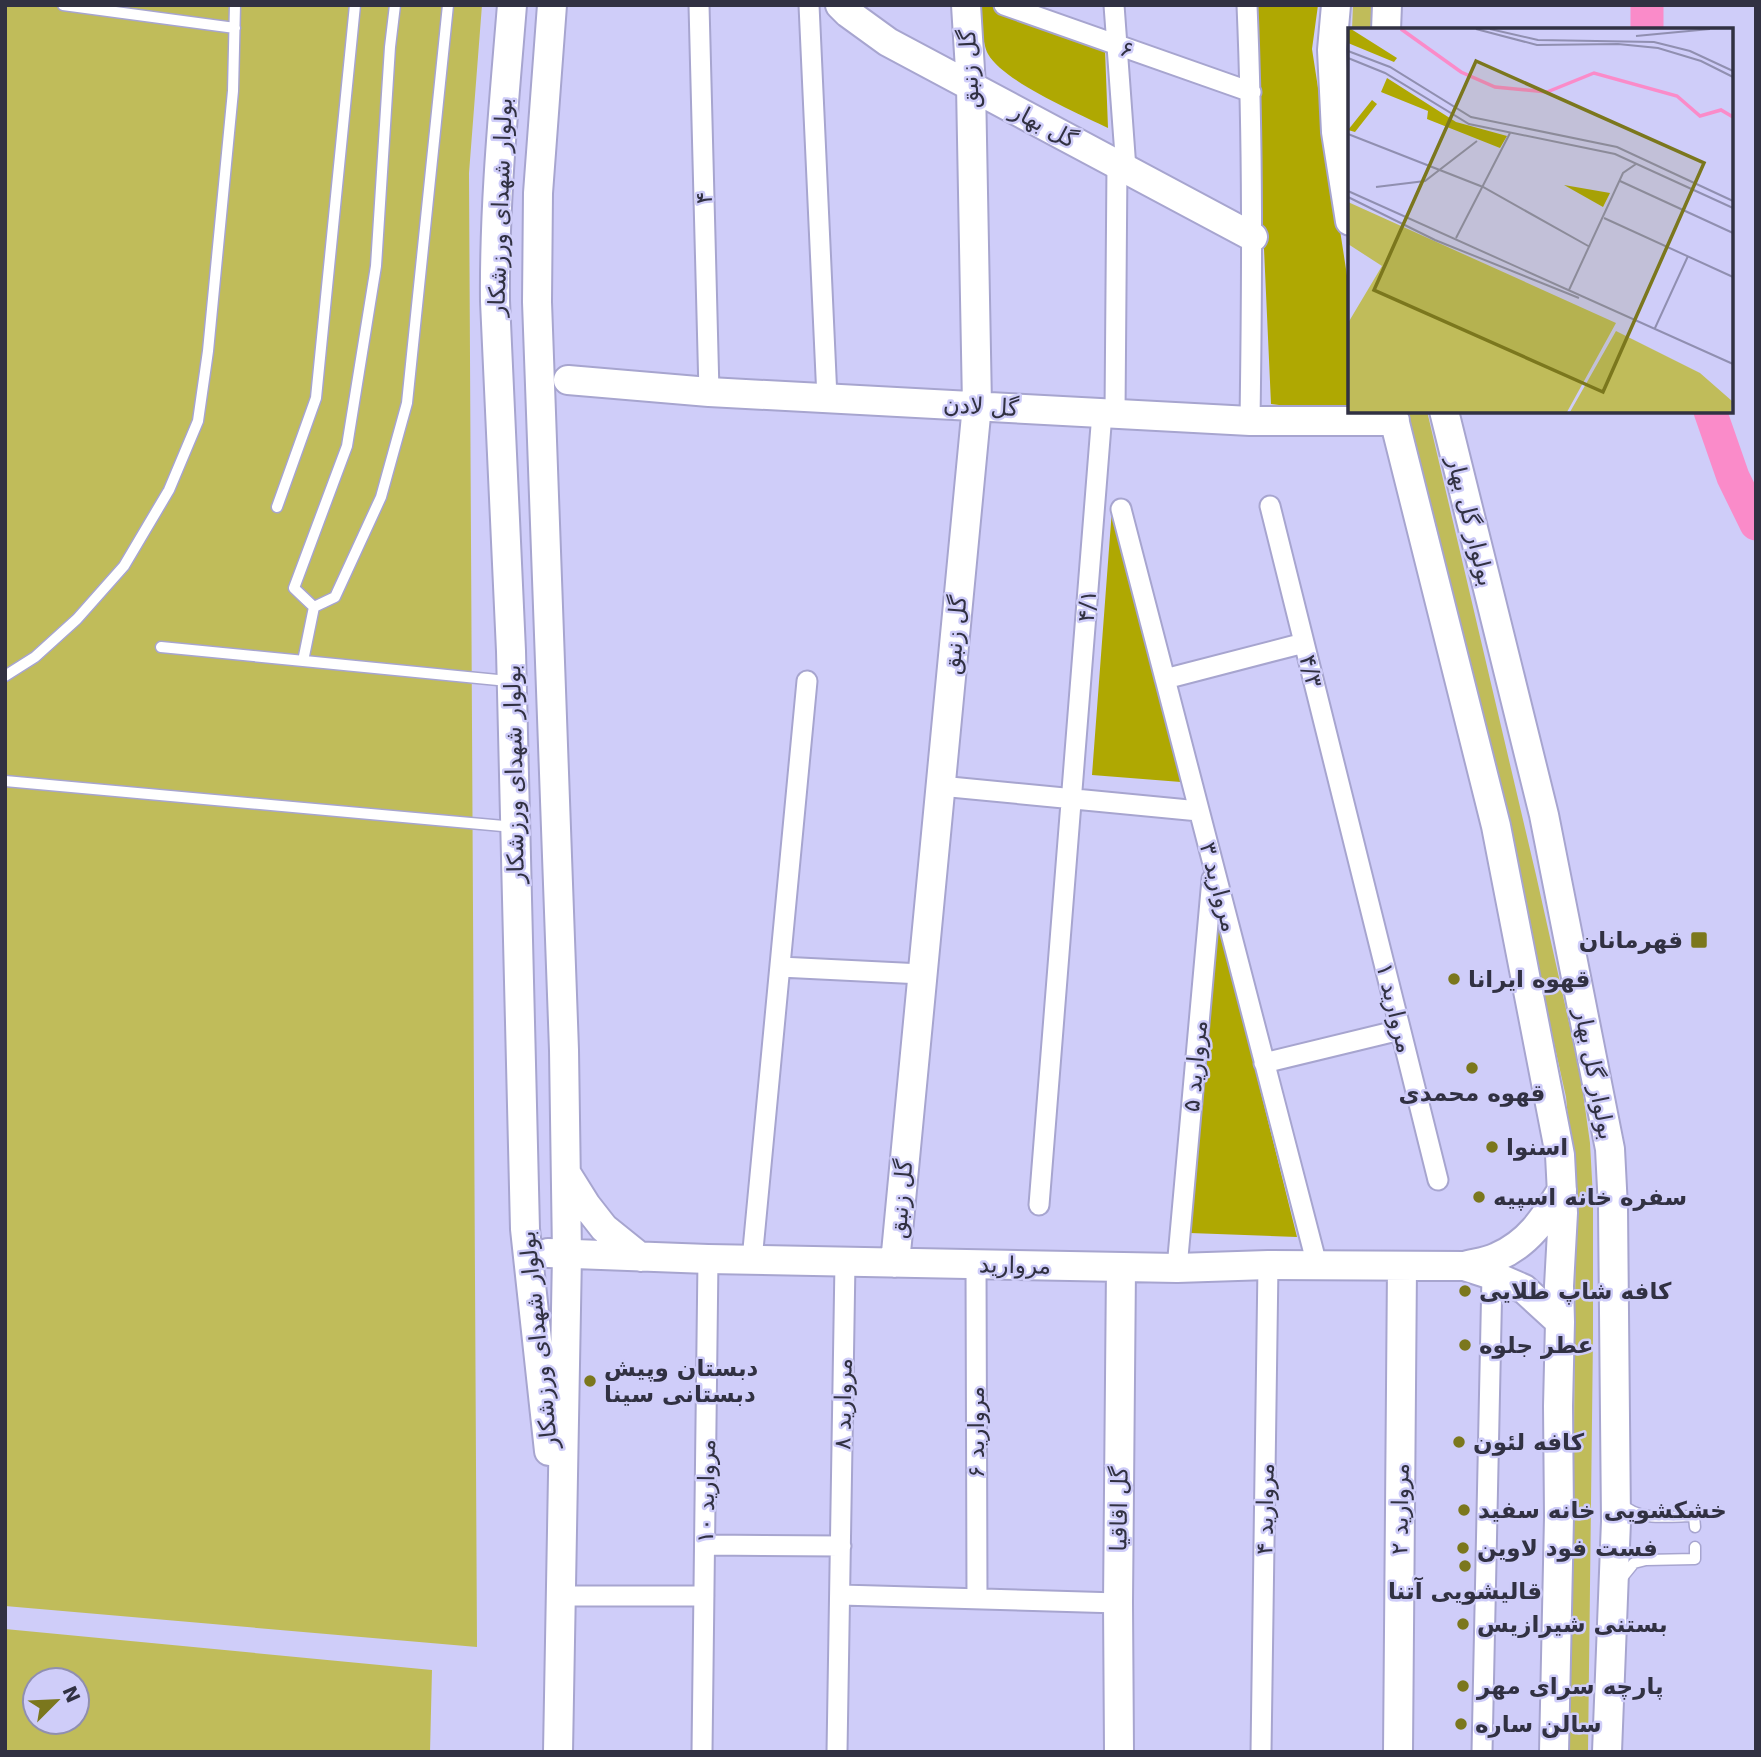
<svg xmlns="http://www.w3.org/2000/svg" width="1761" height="1757" font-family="'DejaVu Sans','Noto Naskh Arabic',sans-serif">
<rect width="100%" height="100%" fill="#cfcdf9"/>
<path fill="#c0bc5a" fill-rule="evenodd" d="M5 5H482L469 173 477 1647 5 1606Z
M1353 5H1373L1372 30H1352Z
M1405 411H1427L1536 875 1570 1027 1582 1086 1590 1143 1593 1198V1337L1588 1752H1569L1573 1552 1576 1200 1566 1097 1498 792Z
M5 1629 432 1670 430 1752H5ZM35 1680H77V1722H35Z"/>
<path fill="#afa802" d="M978 5H989L1105 50 1108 128C1078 113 1004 82 988 54 983 45 980 16 978 5Z
M1253 5H1318L1312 49 1350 295V411L1368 416 1271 404Z
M1112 509 1181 782 1092 775Z
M1218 921 1297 1237 1190 1233Z"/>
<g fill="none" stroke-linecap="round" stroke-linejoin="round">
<path stroke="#fa8bc9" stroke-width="33" d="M1647 5V30
M1710 411 1733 477 1756 524"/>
<g stroke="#a7a5cf" stroke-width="13">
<path id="lane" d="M63 5 235 28
M277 507 316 398 355 5
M314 607 294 588 347 446 376 266 390 47 395 5
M161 647 508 681
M303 661 314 607 335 597 381 497 407 403 448 5
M5 676 35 657 77 619 124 566 169 490 198 421 208 351 233 91 235 5
M5 781 514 827
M1622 1504C1639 1522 1672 1516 1694 1516L1695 1527
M1621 1579 1634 1563 1646 1560 1695 1559V1547"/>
</g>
<g stroke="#a7a5cf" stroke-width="23">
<path id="street" d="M699 5 709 392
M809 5 827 398
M1004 5 1251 92
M1114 5 1126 169
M1247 5C1253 144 1252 282 1250 421
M1115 413 1117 164
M1270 506 1438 1180
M1121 509 1317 1265
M1165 679 1304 643
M940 786 1199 811
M780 967 922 974
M1264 1063 1400 1030
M1039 1205 1102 413
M752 1260 807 681
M976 1264 977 1599
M1177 1268 1212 879
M705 1545 841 1546
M841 1595 1118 1603
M561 1596H704
M702 1752 708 1259
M837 1752 845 1262
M1261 1752 1268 1265
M1482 1752 1492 1275"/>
</g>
<g stroke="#a7a5cf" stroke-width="32">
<path id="secondary" d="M512 5C504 104 494 202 495 301L511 651 525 1229 549 1451
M552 5 538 193 537 302 564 1050 567 1254 558 1752
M840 5 848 13 888 42 1253 237
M1336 5 1332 50 1336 132 1350 221
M1386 30 1387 5
M568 380 709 392 1250 421H1395
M1392 411 1496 826 1560 1155 1563 1213 1559 1286 1560 1322 1558 1406 1559 1517 1554 1752
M1444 411 1544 815 1610 1149 1613 1208 1616 1521 1607 1752
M566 1173 586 1205 604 1228 640 1257
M548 1253 708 1259 1177 1268 1268 1265 1464 1266C1475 1263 1487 1262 1497 1257 1529 1243 1544 1219 1562 1190
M895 1263 977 405 971 86 966 5
M1464 1266 1492 1275 1524 1289 1560 1322
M1119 1752 1118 1603 1121 1267
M1398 1752 1402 1266"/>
</g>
<use href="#lane" stroke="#fff" stroke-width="10"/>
<use href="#street" stroke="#fff" stroke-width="19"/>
<use href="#secondary" stroke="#fff" stroke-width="28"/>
</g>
<g fill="#7b771d" stroke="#cfcdf9" stroke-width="2.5">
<rect x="1690" y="931" width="18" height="18" rx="3.5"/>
<circle cx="1454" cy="979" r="7"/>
<circle cx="1472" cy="1068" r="7"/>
<circle cx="1492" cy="1147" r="7"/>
<circle cx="1479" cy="1197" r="7"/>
<circle cx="1465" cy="1291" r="7"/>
<circle cx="1465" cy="1345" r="7"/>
<circle cx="590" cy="1381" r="7"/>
<circle cx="1459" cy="1442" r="7"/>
<circle cx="1464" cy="1510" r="7"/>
<circle cx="1463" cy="1548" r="7"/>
<circle cx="1465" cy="1566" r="7"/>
<circle cx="1463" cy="1624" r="7"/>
<circle cx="1463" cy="1686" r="7"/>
<circle cx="1461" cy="1724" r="7"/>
</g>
<g text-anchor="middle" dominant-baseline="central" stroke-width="5" stroke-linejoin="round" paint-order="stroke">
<g font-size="23" fill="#313142" stroke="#cfcdf9">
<text transform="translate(1127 49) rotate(19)">۶</text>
<text transform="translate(969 69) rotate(-93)">گل زنبق</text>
<text transform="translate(1044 125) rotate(28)">گل بهار</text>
<text transform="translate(704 198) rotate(-91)">۴</text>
<text transform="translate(500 207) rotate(-88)">بولوار شهدای ورزشکار</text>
<text transform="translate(981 406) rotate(3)">گل لادن</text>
<text transform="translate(1471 521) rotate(76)">بولوار گل بهار</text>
<text transform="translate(1087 606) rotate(-85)">۴/۱</text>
<text transform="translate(955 635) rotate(-85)">گل زنبق</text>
<text transform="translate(1311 671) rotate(76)">۴/۳</text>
<text transform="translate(514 774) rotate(-91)">بولوار شهدای ورزشکار</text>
<text transform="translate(1219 887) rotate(75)">مروارید ۳</text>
<text transform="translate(1395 1008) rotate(76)">مروارید ۱</text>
<text transform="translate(1195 1066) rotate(-85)">مروارید ۵</text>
<text transform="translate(1595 1074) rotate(79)">بولوار گل بهار</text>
<text transform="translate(901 1199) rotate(-85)">گل زنبق</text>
<text transform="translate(1015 1265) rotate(1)">مروارید</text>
<text transform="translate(538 1340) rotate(-96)">بولوار شهدای ورزشکار</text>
<text transform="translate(843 1404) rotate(-89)">مروارید ۸</text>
<text transform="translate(976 1432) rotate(-90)">مروارید ۶</text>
<text transform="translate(706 1491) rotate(-89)">مروارید ۱۰</text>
<text transform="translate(1119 1509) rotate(-89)">گل اقاقیا</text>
<text transform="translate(1265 1509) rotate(-89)">مروارید ۴</text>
<text transform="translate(1400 1509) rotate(-89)">مروارید ۲</text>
</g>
<g font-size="23" font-weight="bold" fill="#313142" stroke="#cfcdf9" text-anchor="start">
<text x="1683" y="940" text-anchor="end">قهرمانان</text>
<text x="1468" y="979">قهوه ایرانا</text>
<text x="1472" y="1093" text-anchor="middle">قهوه محمدی</text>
<text x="1506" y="1147">اسنوا</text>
<text x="1493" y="1197">سفره خانه اسپیه</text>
<text x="1479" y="1291">کافه شاپ طلایی</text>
<text x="1479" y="1345">عطر جلوه</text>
<text x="604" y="1368">دبستان وپیش<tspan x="604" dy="26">دبستانی سینا</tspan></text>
<text x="1473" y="1442">کافه لئون</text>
<text x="1478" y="1510">خشکشویی خانه سفید</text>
<text x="1477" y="1548">فست فود لاوین</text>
<text x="1465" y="1591" text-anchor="middle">قالیشویی آتنا</text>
<text x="1477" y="1624">بستنی شیرازیس</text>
<text x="1477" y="1686">پارچه سرای مهر</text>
<text x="1475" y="1724">سالن ساره</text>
</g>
</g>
<g transform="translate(1348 28)">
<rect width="385" height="385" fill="#cfcdf9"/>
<path d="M0 174 268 295 219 384H0V295L34 238 0 216ZM268 303 352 345 384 373 383 384H222Z" fill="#c0bc5a"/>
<path d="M0 1H3L49 30 46 34 0 15ZM39 50 108 94 159 108 152 120 79 91 80 83 33 64ZM24 72 29 76 7 104 0 102ZM216 157 262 165 255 179Z" fill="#afa802"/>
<path fill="none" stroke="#fa8bc9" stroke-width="3.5" d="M53 1 113 44 147 59 199 64 246 45 329 68 352 88 373 82 385 89"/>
<path fill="none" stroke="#908fb0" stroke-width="2" d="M128 1 189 17 270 16 310 20 353 33 385 49M142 1 190 12 306 14 342 23 385 43M288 8 362 1M0 23 42 39 123 89 269 119 385 173M0 30 37 45 121 96 267 126 385 180M0 106 135 159 242 219M272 153 385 205M28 159 77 153 129 113M0 163 385 336M0 169 87 212 231 270M256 190 385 249M108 210 162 105M221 262 275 145 288 136M307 300 340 228"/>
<path fill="#7b771d" fill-opacity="0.15" stroke="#7b771d" stroke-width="3.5" d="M128 33 356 135 255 364 26 262Z"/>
<rect width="385" height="385" fill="none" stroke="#313142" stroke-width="3.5"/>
</g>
<rect width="1761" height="1757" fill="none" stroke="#313142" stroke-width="14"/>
<g transform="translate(56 1701) rotate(66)"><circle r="33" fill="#cfcdf9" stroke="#908fb0" stroke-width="2"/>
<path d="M0-5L12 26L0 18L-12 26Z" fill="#7b771d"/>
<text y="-10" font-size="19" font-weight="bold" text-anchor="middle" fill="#313142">N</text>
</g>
</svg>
